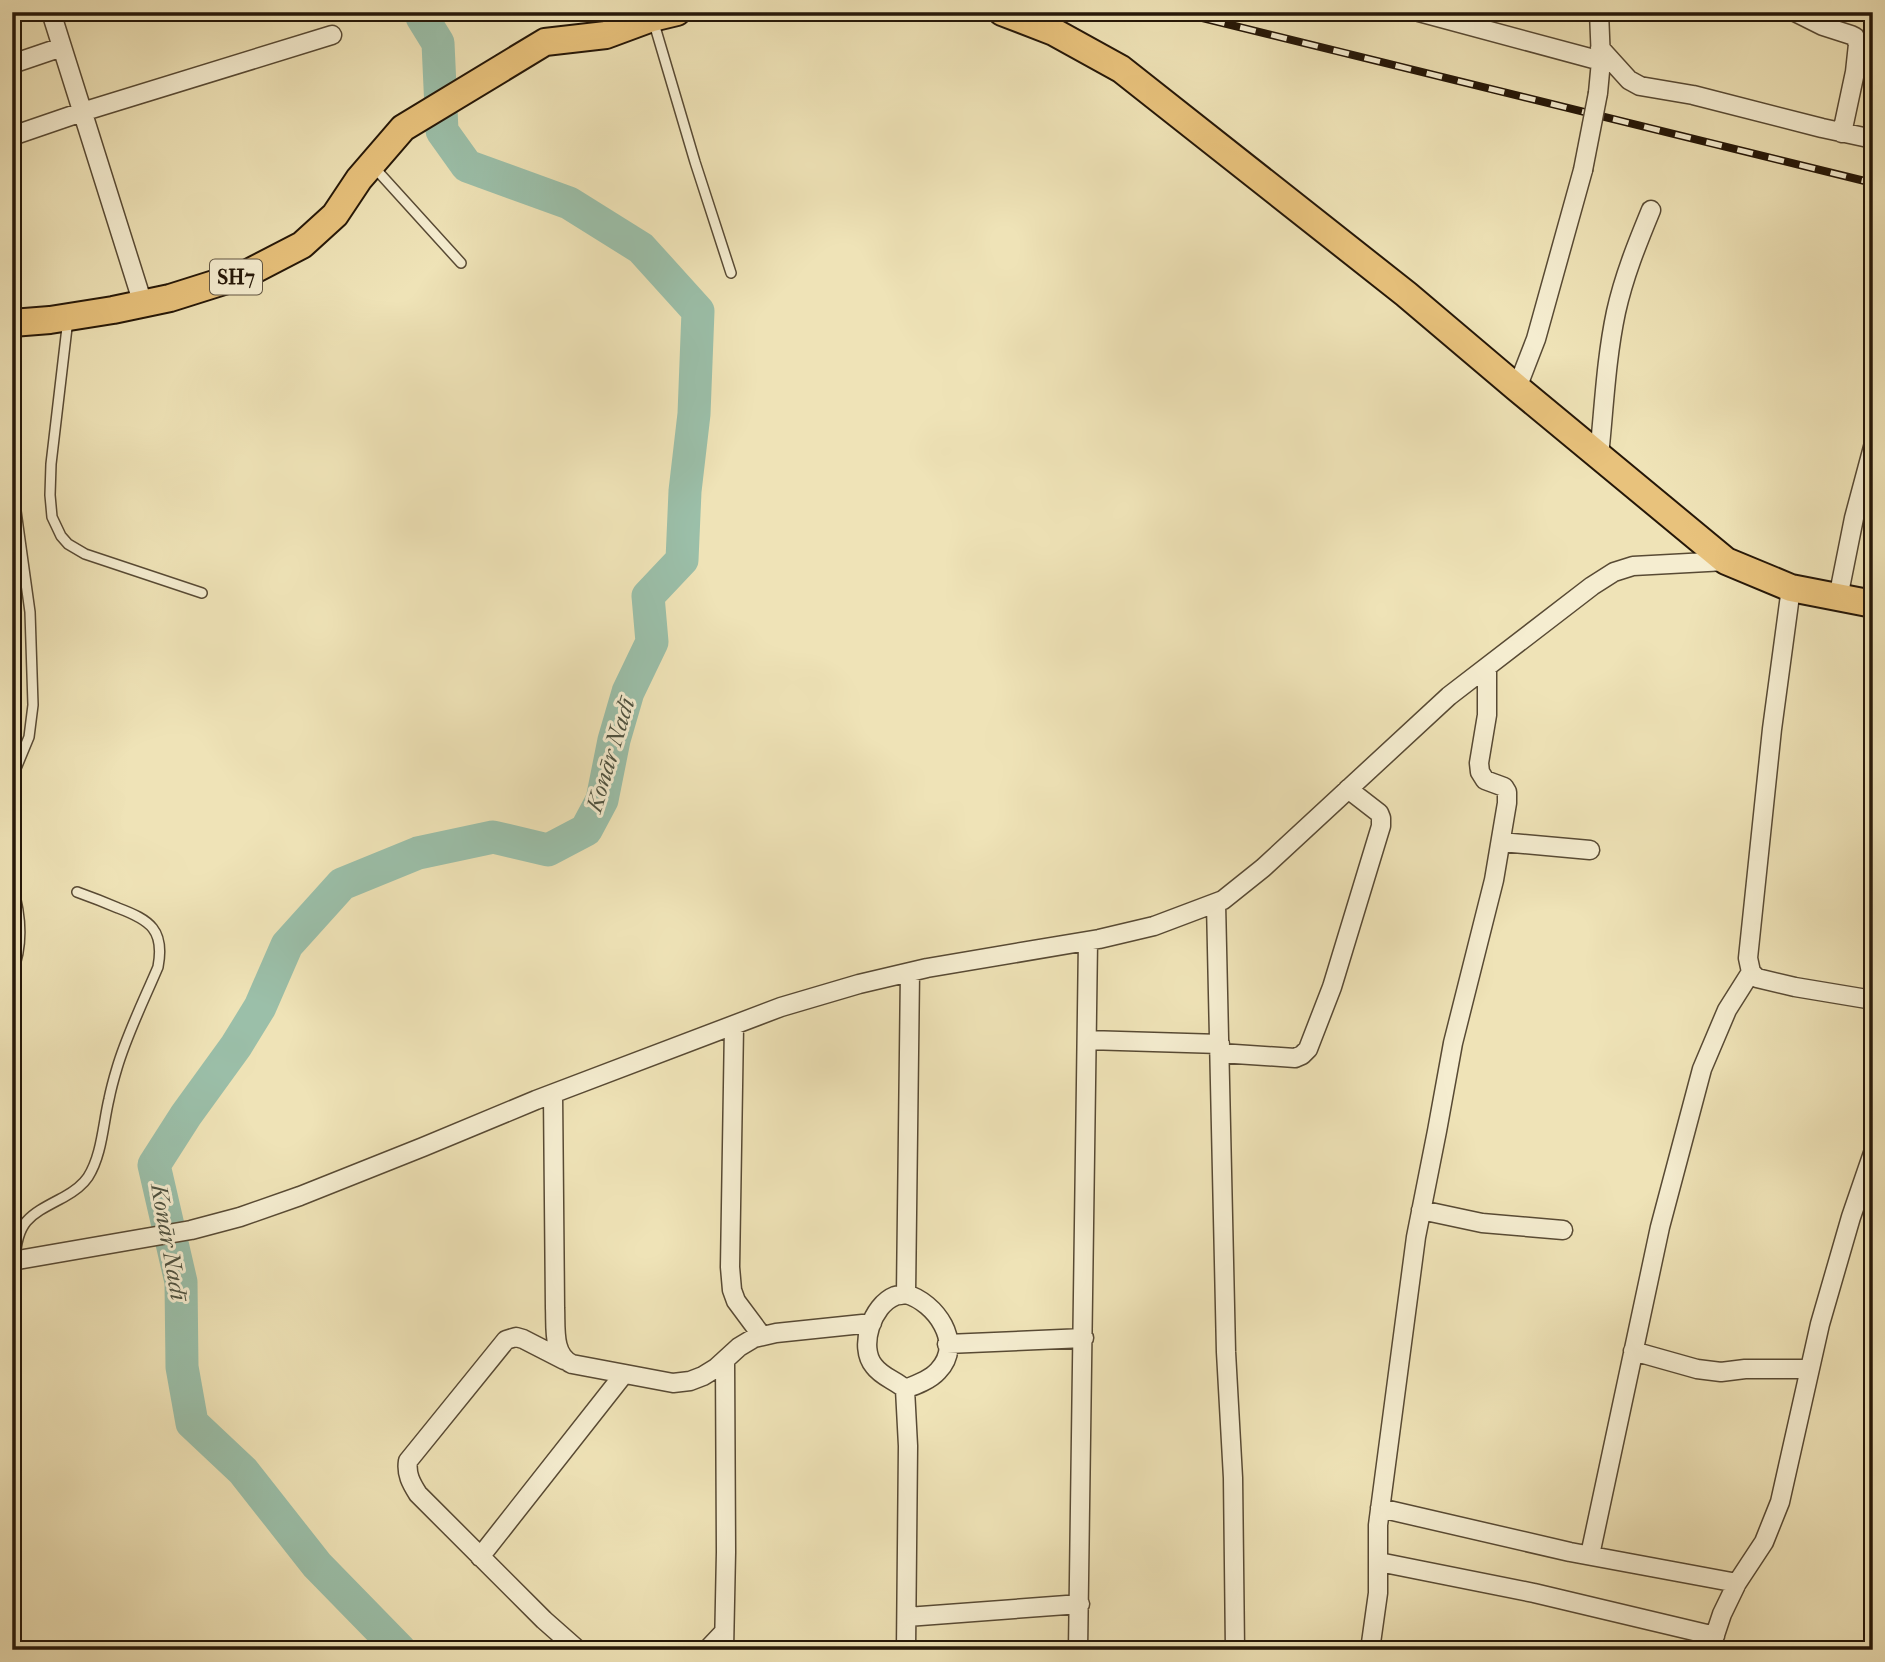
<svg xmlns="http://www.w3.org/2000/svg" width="1885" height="1662" font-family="'IM FELL French Canon',serif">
<rect width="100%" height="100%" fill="#efe3b7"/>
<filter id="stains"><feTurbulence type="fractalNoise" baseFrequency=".00286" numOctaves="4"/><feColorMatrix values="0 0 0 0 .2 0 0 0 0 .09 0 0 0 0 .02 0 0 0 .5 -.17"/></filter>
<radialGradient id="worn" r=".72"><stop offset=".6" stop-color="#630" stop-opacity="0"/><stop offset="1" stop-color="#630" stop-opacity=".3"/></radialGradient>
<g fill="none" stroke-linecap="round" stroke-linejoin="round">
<path stroke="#9bbfa9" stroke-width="33" d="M400 1650 317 1565 243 1471 192 1423 182 1367 181 1282 154 1165 186 1115 236 1046 260 1007 287 945 342 884 418 853 493 837 548 850 586 830 602 800 614 740 628 692 652 642 648 596 682 560 685 491 694 414 698 311 641 248 569 203 467 166 442 131 438 43 422 17 421 12"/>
<g stroke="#584a34" stroke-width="12">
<path id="service" d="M653 20 695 162 731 273
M373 166 461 263
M68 319 51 464 50 495 52 517 61 536 68 544 85 554 202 593
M12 419 15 504 30 612 33 705 29 737 12 778
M12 885C21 914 24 944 12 973
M15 1260C17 1220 30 1215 64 1197 73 1192 82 1186 88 1177 102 1155 103 1124 109 1099 111 1089 114 1078 117 1068 127 1034 144 1000 158 967 165 930 150 920 118 908 104 902 91 897 77 892"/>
</g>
<g stroke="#584a34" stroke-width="21">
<path id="minor" d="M51 12 143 304
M1419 12 1601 61
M1795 12 1823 26 1851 35 1855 37 1858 44 1855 72 1842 133
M1600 48 1629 80 1640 86 1693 95 1822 128 1873 139
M12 64 62 47
M1598 93 1601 61 1599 12
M12 136 82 112 332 35
M1517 388 1536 339 1583 170
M1599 456C1604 408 1606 359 1616 312 1624 276 1637 244 1651 210
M1791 588 1772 729 1748 958 1751 972 1757 978 1795 987 1873 1000
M1838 598 1854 518 1873 447
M1501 842 1590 850
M1216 903 1226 1352 1233 1478 1235 1650
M734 1026 730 1267 732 1290 736 1301 762 1336
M1087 1040 1220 1044
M1220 1053 1295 1058 1302 1055 1308 1049 1332 987 1381 826V818L1379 813 1348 789
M553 1094 555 1308C556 1327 552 1355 572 1364L673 1383 690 1381 703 1376 716 1368 739 1347 754 1338 776 1333 872 1323
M1421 1210 1482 1223 1563 1230
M12 1261 191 1230 240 1217 300 1196 423 1147 536 1100 781 1007 859 984 927 968 1099 939 1154 926 1223 900 1263 868 1449 696 1592 586 1614 572 1633 566 1726 561
M906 1294 910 972
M906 1294C935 1302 965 1343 938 1371 930 1380 916 1385 905 1389 895 1380 882 1377 874 1366 858 1347 872 1305 895 1296 898 1295 902 1295 906 1294Z
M947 1344 1084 1338
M1633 1351 1697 1369 1721 1372 1745 1369H1810
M564 1360 523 1339 516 1337 506 1340 408 1461C406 1474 411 1483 418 1494L544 1620 578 1650
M905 1389 908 1446 906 1650
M1380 1508 1570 1552 1737 1583
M1590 1555 1660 1227 1702 1069 1727 1010 1751 972
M480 1557 624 1374
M1379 1562 1534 1593 1715 1636
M907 1617 1080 1604
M707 1650 724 1632
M724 1650 726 1552 725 1360
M1078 1650 1088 941
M1370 1650 1378 1593V1525L1416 1237 1437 1131 1453 1043 1494 880 1507 803V792L1504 787 1485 780 1480 772 1479 763 1487 715V667
M1710 1650 1722 1614 1737 1583 1764 1542 1780 1502 1820 1324 1851 1217 1873 1153"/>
</g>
<g stroke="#251708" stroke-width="30">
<path id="primary" d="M1002 12 1054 32 1121 69 1406 294 1517 388 1726 561 1791 588 1873 604
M12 323 50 320 113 310 170 298 246 274 302 245 335 215 359 179 403 128 545 42 606 35 652 18 677 12"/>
</g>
<use href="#service" stroke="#f5edd0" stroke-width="9"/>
<use href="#minor" stroke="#f5edd0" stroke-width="18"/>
<use href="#primary" stroke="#e8c27c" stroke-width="26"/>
<g stroke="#251708" stroke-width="8">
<path id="rail" d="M1178 12 1873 183"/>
</g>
<use href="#rail" stroke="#f5edd0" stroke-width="5" stroke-dasharray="16" stroke-linecap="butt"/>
<g stroke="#584a34" stroke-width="21" stroke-linecap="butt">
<path id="minor-bridge" d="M1583 170 1598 93"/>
</g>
<use href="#minor-bridge" stroke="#f5edd0" stroke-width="18"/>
</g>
<g text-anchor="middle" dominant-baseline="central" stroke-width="6" stroke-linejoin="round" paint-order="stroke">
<rect fill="#f5edd0" stroke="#635744" stroke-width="2" x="210" y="259.5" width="52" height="35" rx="5"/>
<g font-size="21" font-weight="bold" fill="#251708">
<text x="236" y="277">SH7</text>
</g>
<g font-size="24" font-style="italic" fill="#4e5240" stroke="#f5edd0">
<text transform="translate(610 755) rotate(-73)">Konār Nadī</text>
<text transform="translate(169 1242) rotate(80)">Konār Nadī</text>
</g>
</g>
<rect width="1885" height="1662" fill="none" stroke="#efe3b7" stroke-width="42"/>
<rect x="14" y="14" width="1857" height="1634" fill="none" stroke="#251708" stroke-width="3.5"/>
<rect x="21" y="21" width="1843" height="1620" fill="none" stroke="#251708" stroke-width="2"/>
<rect width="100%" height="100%" filter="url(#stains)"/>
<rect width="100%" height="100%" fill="url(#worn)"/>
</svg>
